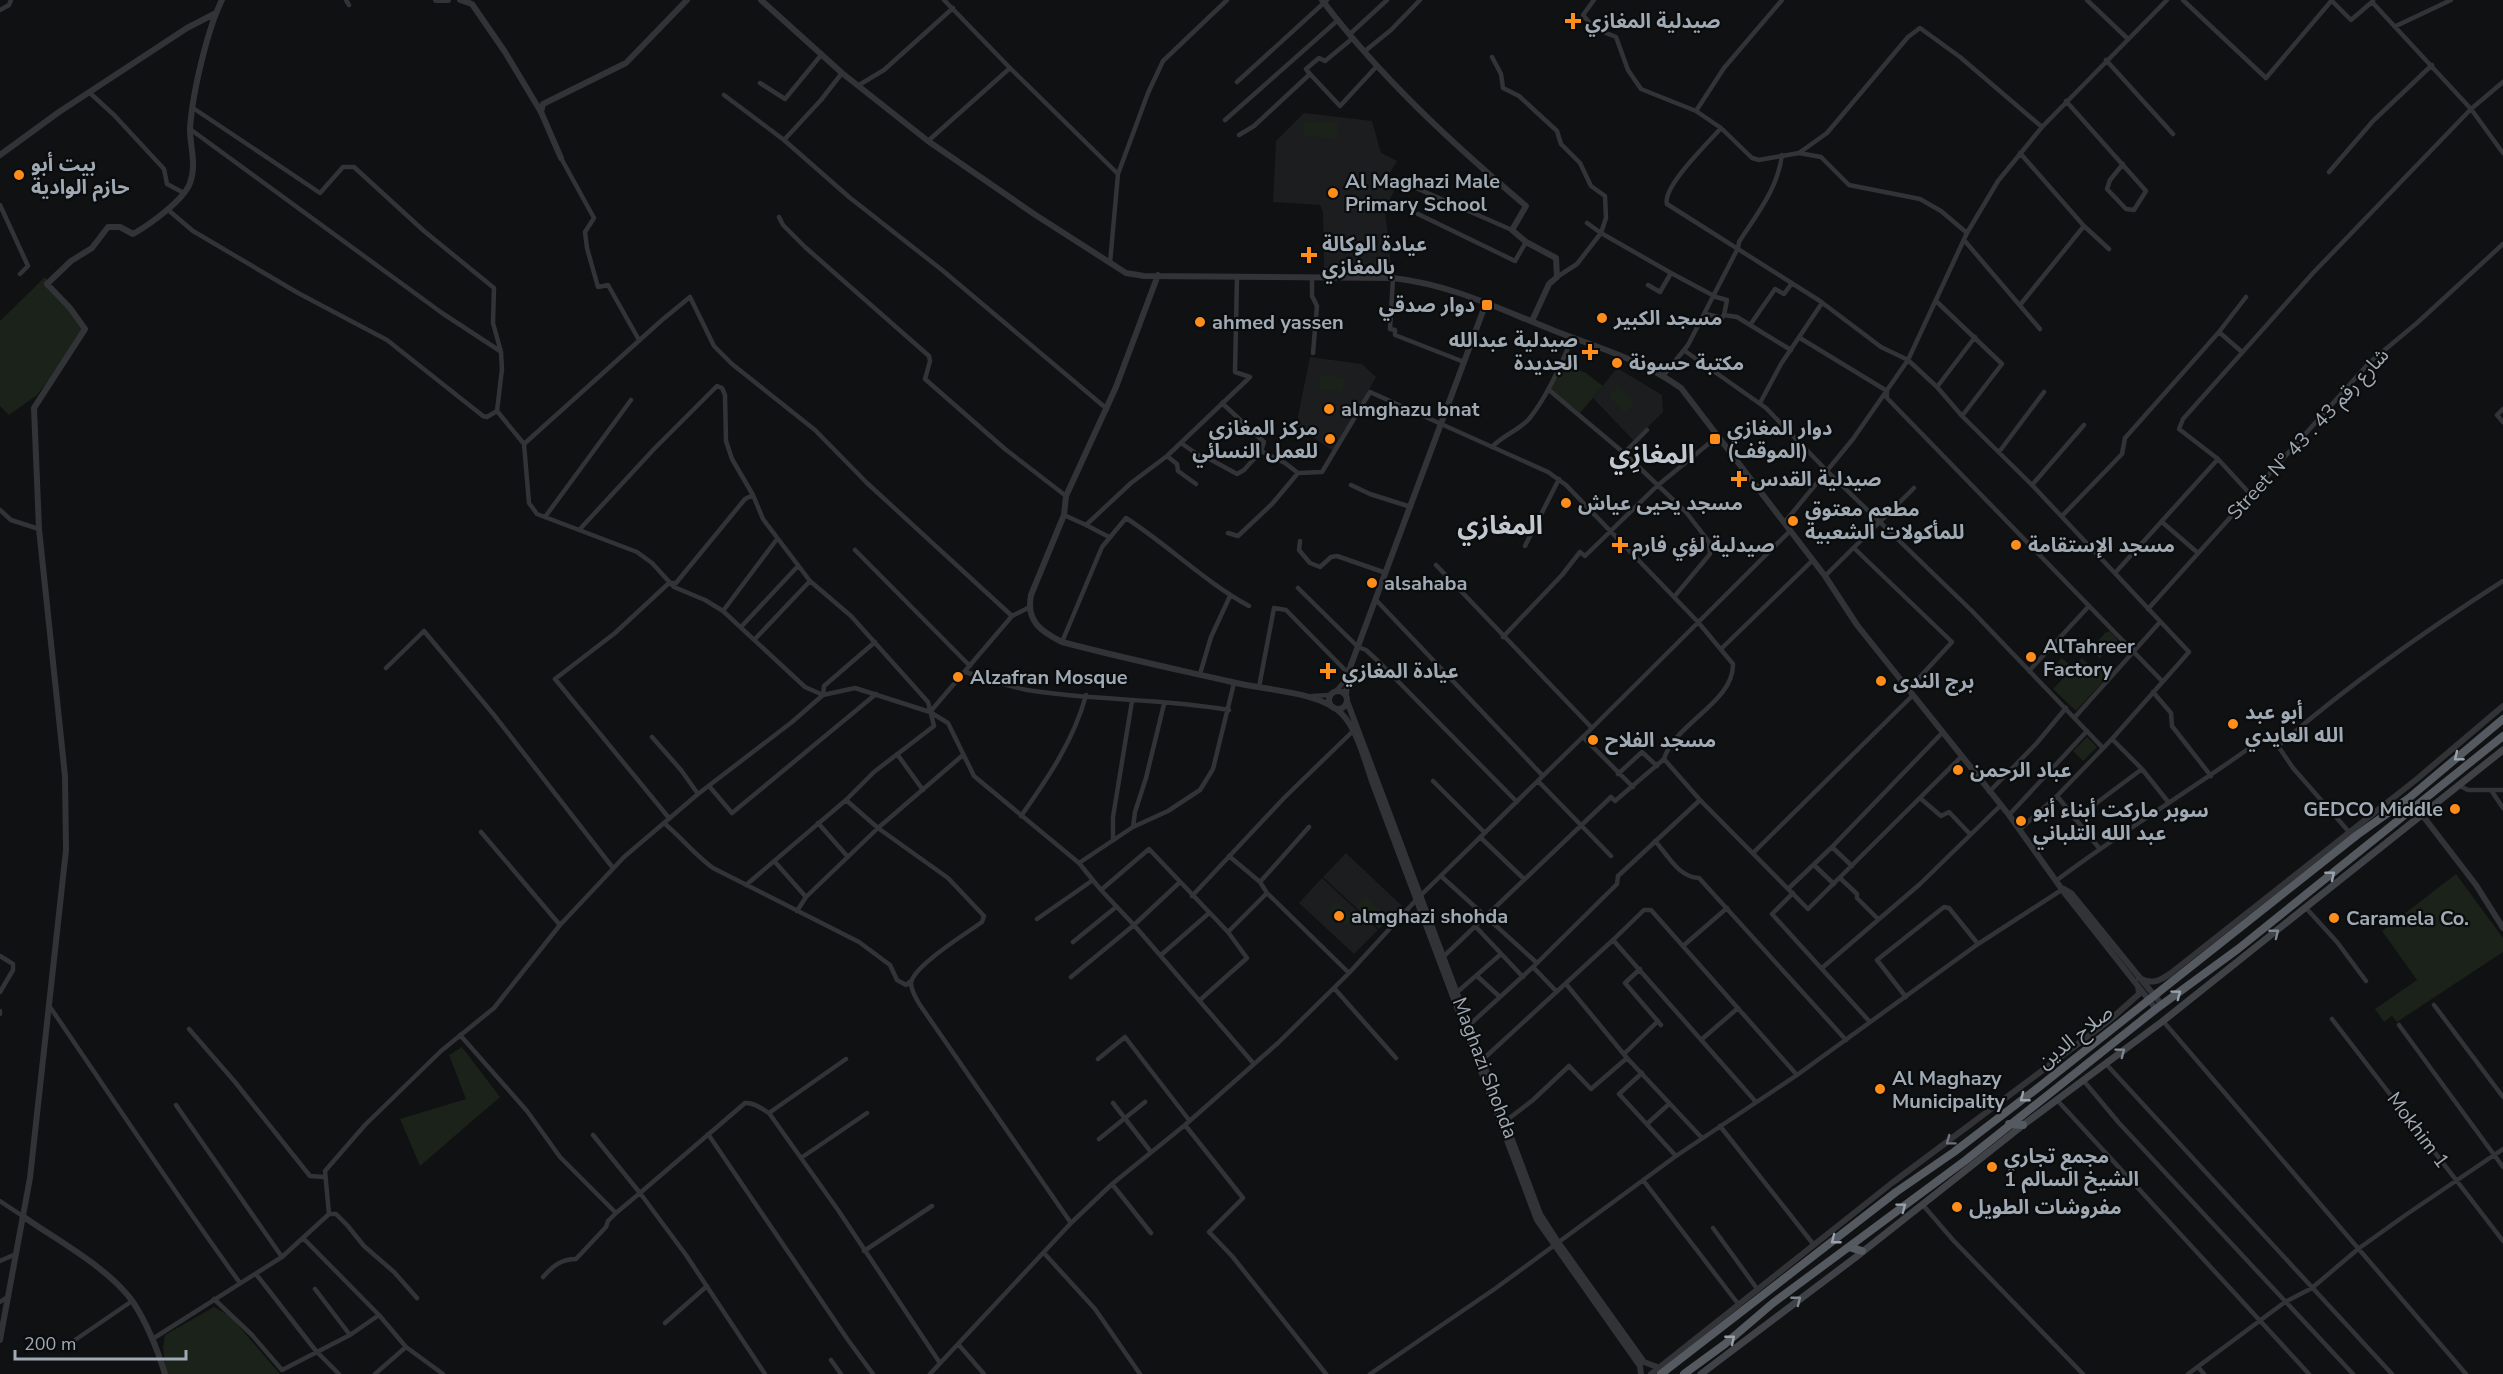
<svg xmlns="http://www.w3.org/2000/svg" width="2503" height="1374" font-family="'Nunito Sans','Noto Sans Arabic',sans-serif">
<rect width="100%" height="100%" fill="#101112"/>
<path fill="#1c1d1f" d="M1304 113 1372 121 1381 153 1397 161 1387 178 1397 184 1385 211 1392 273 1324 272 1323 213 1320 205 1273 202 1276 141Z
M1310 357 1362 364 1376 377 1335 452 1296 426Z
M1617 368 1662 395 1663 412 1634 441 1593 398Z
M1346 853 1402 906 1379 929 1323 877Z
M1322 878 1378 930 1354 954 1299 903Z"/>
<path fill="#1a221a" d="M1304 121 1338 123 1337 139 1303 136Z
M45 277 85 333 37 395 9 415 0 406V321Z
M1563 363 1586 373 1603 386 1580 413 1550 389Z
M1320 375 1345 378 1343 392 1318 389Z
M1619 386 1635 404 1624 413 1608 395Z
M2110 631 2118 640 2098 660 2099 657 2090 649 2105 633Z
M2062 658 2071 666 2061 677 2052 669Z
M2082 658 2092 667 2095 664 2108 676 2076 711 2053 689Z
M2087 737 2097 747 2083 761 2073 751Z
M2456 874 2503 938V952L2397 1022 2392 1016 2384 1022 2375 1009 2417 980 2382 931Z
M1365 896 1384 914 1375 923 1356 906Z
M1337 902 1354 917 1346 926 1329 910Z
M462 1047 500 1097 420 1166 400 1119 466 1099 449 1055Z
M214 1307 230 1316 280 1374H166L163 1347 165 1335Z"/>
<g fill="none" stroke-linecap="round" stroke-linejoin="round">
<path stroke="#313337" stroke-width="4.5" d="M346 0 349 5
M944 0 1010 68 1118 174
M1594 0 1583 15 1594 28 1616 37 1628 70 1641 89 1696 111 1721 128 1752 158 1759 160 1799 153 1821 157 1849 185 1920 199 1941 211 1967 233
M2087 0 2128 39
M2183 0 2266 78 2332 0
M2331 0 2351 20 2373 1
M2372 2 2471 109 2503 153
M0 10 9 5 11 0
M2396 26 2451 0
M1350 34 1387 0
M1365 51 1391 30 1420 0
M1492 57 1501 74 1503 88 1519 96 1557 131 1561 144 1580 163 1591 186 1605 196 1606 218 1601 233 1587 223
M2106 60 2173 134
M1310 74 1340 106 1377 66
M1237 82 1327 0
M760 83 785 99 822 54
M859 85 884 70 953 8
M90 93 114 115 164 169 167 184 184 193
M724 95 784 140 849 197 942 270 1107 409
M2066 101 2146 191 2134 210 2126 209 2107 189 2110 180 2123 164
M193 108 320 193 343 167H354L424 231 494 288 493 323 501 352 502 369 497 411 524 444 529 503 537 514 637 552 652 563 674 587 705 600 723 611 805 687 823 695 824 686 875 642
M1696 111 1724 68 1782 0
M1225 120 1338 20
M1721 128C1709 142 1662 187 1667 204L1820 301 1881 347 1908 360 1937 387 1962 416 2032 485 2189 652 2112 739 2057 796 2019 830
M190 129 442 313 500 351
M1239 135 1254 126 1310 74 1306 69 1319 58 1325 61 1353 38
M784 140 821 100 842 73
M928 141 1010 68
M1799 153 1827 133 1908 37 1920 28 1960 57 2042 127
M2020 153 2084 226 2109 249
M561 158 594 218 585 232 587 248 598 287 608 285 639 340
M2329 172 2373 121 2432 65
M1400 181 1512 230
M0 205 28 266 20 274
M167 209 193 231 298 293 387 340 483 416 487 417 497 411
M1418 214 1515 261 1526 242
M779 217 783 225 805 247 929 356 930 361 925 379 1005 449 1066 496
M1964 240 2040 329
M1110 263 1118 174 1148 93 1163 61 1227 0
M1312 277V296L1317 306 1313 353
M1557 277 1577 264 1601 233 1671 273 1716 297 1727 300 1724 315 1737 317 1791 350
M1393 278 1390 329 1395 330V335L1464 362
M1648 285 1660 292 1671 273
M1936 301 2002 364 1962 416
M2020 305 2084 226
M1706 314 1722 318 1724 315
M1750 325 1775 289 1784 294 1792 283
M2219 332 2242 352
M1800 338 1887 391V398L2162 681
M1685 351 1766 408 1828 472 1972 611 2103 748
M1663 376 1688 345 1738 248 1739 242C1757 214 1778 188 1782 155
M1937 387 1975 337
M1549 390 1624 453 1686 512 1709 542 1710 554 1674 597
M1222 403 1264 442 1261 451 1285 463 1298 473
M1760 403 1781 364 1822 303
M2503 409 2497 415 2503 422
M1181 443 1204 459 1206 457 1237 474 1244 470 1261 451
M524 444 662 320 690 297 714 346 732 364 815 430 867 483 1012 616
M1492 447C1503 435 1518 431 1529 419 1549 394 1560 365 1573 337
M1999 452 2044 392
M1624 453 1647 430
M1167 456 1177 464 1178 471 1196 484
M1351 485 1370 494 1411 507
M2032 485 2084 425
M2251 495 2218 459 2179 429 2183 419 2313 273 2471 109 2503 82
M0 510 11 520 39 529
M1064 515 1086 525 1131 483 1167 456 1248 379 1250 377 1235 372 1237 277
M2062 516 2122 454 2125 438 2219 332 2246 297
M545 517 631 400
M2162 522 2198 553
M1784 523 1853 439 1908 360 1967 233 1998 181 2042 127 2167 0
M1086 525 1109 537
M580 529 654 449 717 386 722 388 725 395 726 441 732 459 753 495 763 519 810 581 851 616 928 702 934 726 874 772 846 800 746 885
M1228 533 1238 536 1272 504 1298 473 1322 472 1370 392 1548 472 1566 485 1698 622 1733 664C1734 702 1674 724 1664 759
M1300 541 1299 550 1310 563 1320 567 1331 557 1337 556 1386 573
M1525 546 1559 479
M1855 549 1952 642 1908 690
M855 550 970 666
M2115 573 2218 459
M1825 576 1914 488
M1298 588 1358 647 1366 650 1378 661 1517 802
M1376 600 1543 776
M2148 609 2369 363 2417 323 2503 244
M723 611 777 539
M741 627 798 566
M1503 637 1562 575 1580 552 1585 556 1657 486 1718 436
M755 639 810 581
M1062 642 1102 547 1126 518C1168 545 1205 582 1249 606
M1722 648 1813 560
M386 668 424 631 494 715 613 868
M2029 671 2089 606
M965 672C985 678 1006 686 1027 690 1094 701 1163 698 1229 710
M1200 674 1211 637 1230 596
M1259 687 1274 608 1286 610 1348 673
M1336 691 1347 678
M2153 692 2171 713 2172 726 2211 776
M1312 696 1330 695
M930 712 948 723 974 776 1079 863 1101 890 1134 925 1254 1064
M2075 717 2160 622
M1592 728 1790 531
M652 737 681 770 698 794
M1583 737 1633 787
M2112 739 2142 769 2169 803
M897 754 923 790
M1618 774 1642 752 1657 766
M1433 781 1485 833
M1538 781 1611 856
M709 786 732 813 876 694
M2460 786 2468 790H2503
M2491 790 2503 808
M1989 792 2036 744 2066 708
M2057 796 2099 848
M1920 798 1941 816 1949 812 1970 834
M846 800 878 828 948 878 984 916 982 922C967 933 913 966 911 983 911 991 916 998 920 1005L1071 1223
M2009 815 2087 731
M1021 816C1048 778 1074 740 1086 695
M669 818 555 679 615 633 669 583H676L745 499 753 495
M2075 819 2142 769
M664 823C682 838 695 855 713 868L859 942 890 965 897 980 906 985 911 981
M818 823 848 857
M1133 827 1135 812 1146 778 1164 704
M481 832 560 925
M2350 833 2293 768 2278 746C2348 685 2425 631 2503 581
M1480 837 1524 879
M1113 839V817L1132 701
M1655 841C1668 855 1678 877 1699 878L1846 1040
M1832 847 1852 866
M1753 853 1912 696
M1229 856 1260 882 1267 893 1349 973
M775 862 806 897
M1079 863 1133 827 1168 811 1200 790 1213 769 1234 683
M1814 865 1834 884
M1441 876 1537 963
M1840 878 1857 894V898L1878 919
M2057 880C2123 830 2195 788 2262 739
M1260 882 1309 827
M1789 888 1832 847 1942 733
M1101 890 1149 849 1228 932 1247 958 1200 1000
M1793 893 1772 914 1870 1022
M1192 896 1284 798 1352 732
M2306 908 2337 942 2366 981
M797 911 806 897 878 828 963 755
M1037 919 1093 880
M1476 927 1523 977
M1228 932 1267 893
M1613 940 1644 910H1651L1797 1075
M1073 942 1116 907
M1683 946 1727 908
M1161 955 1208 914
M0 956 13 964V970L0 992
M1442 958 1611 797 1615 801 1664 759 1700 800 1808 909 1961 757
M1533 967 1557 992
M1822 968 1920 884 2000 806
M1640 969 1625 983 1661 1025
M1477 976 1500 997
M1071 977 1134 925 1180 882
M1566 984 1627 1058 1702 1138
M1334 988 1396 1058
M1455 994 1501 954
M1906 997 1877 960 1944 907 1949 908 1978 944
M2434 1005 2503 1097
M50 1007C113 1099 174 1192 240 1283
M0 1011V1014
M2332 1019 2503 1241
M2163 1021 2466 1374
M2399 1025 2503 1167
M1467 1027 1533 967 1617 884 1618 876 1700 800
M189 1029 235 1082 310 1176 324 1177
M460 1035 527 1111 560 1157 616 1213 640 1193 686 1255 765 1374
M1701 1040 1738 1008
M1625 1053 1658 1021
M1098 1059 1125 1037 1189 1120
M1480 1062 1613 940 1756 1102
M2106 1064 2392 1374
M1642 1073 1619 1094 1676 1156
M2083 1080 2119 1123 2353 1374
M2057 1100 2309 1374
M1113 1103 1151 1152
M176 1105 282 1257
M769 1113 846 1059
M1503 1123 1533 1100 1569 1066 1591 1089 1627 1058
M1648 1123 1669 1104
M1185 1125 1243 1198 1209 1232 1232 1256 1326 1374
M1720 1126 1814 1245
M708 1134 848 1340 873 1374
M593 1135 640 1193 745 1103C754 1102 762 1109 769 1113L838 1210 940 1363
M1099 1139 1145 1102
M801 1158 867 1113
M1643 1180 1739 1305
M1112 1184 1151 1233
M0 1201 24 1217
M1922 1204 1953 1240 2083 1374
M329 1214H336L347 1225 364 1246 394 1272 417 1298
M1713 1228 1758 1290
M304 1239 379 1315 406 1347 443 1374
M864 1251 932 1206
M1044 1253 1095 1309 1140 1374
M0 1261 16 1254
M256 1274 316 1351 339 1374
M543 1277C553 1266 561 1259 576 1259L606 1227 608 1221 616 1213
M315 1289 350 1335
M214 1299 252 1335 282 1370 350 1335 379 1315
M0 1302 9 1296
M665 1323 707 1286
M154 1338 282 1257 329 1214 325 1171 365 1125 441 1051 494 1008 560 925 624 857 698 794 792 722 823 695 855 688 930 712 1012 616 1028 608
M75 1340 132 1301
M958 1344 984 1374
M831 1360 841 1374
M2198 1367 2204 1374
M375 1374 406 1347
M930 1374 1071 1223 1112 1184 1185 1125 1278 1043 1349 973 1417 899 1592 728 1436 565
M1370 1374 1496 1288 1676 1156 1797 1075 1978 944 2063 889
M2188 1374 2285 1302 2312 1288 2358 1249 2407 1214 2503 1149"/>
<path stroke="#313337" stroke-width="6" d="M436 0H448
M460 0 472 4 505 52 541 112
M761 0 842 73 928 141 1034 214 1126 273 1144 276 1393 278C1453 285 1499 309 1555 331 1599 348 1642 360 1681 388L1825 576 1857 625 2009 815 2066 895 2156 1009
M1322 0C1380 77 1453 144 1526 206L1512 230 1526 242 1556 258 1557 277 1549 284 1532 321
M0 155 59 112 187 28 216 13
M561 158 541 112 543 104 626 63 687 0
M1158 275 1116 387 1066 496 1064 515 1031 595C1026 621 1040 631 1062 642 1118 657 1175 669 1232 682 1262 690 1318 691 1341 713 1358 730 1365 762 1373 784L1537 1220 1640 1366 1641 1374
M1329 700a9 9 0 1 1 18 0a9 9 0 1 1-18 0Z
M1346 695 1348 673 1486 303
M1347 701 1540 1214 1558 1242 1644 1362 1660 1368
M2423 816 2476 885 2503 928
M2064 889 2071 893 2162 1005
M2139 978C2152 985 2160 981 2171 973L2417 779 2503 706
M24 1217C58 1241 109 1268 133 1302 148 1325 157 1348 165 1374
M0 1340 30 1178 66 850 65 776 39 529 34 408 85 329 70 308 47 284 71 261 92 248 108 227H120L133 234C149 225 184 200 190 183 197 164 190 147 190 129 192 95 207 30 222 0
M1651 1374 1892 1183 2111 1019 2139 994 2138 986"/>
<path stroke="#3f4247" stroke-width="7" d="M1701 1374 1856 1257 2023 1125 2163 1021 2503 750"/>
<path stroke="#555960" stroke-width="8" d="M2009 1124 2023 1125
M1849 1247 1862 1251
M1661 1374 1896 1192 1954 1152 2039 1087 2357 835 2409 798 2503 719
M1684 1374 1725 1344 1773 1303 1966 1160 2156 1009 2238 949 2503 736"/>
</g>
<defs><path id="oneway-chevron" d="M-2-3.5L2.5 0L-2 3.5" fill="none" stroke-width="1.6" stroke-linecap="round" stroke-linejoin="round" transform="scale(1.5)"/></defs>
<g stroke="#98a2ac">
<use href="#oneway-chevron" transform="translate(2458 757) rotate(141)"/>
<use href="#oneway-chevron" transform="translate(2331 875) rotate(-39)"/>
<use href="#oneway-chevron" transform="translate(2177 994) rotate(-37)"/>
<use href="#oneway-chevron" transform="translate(2024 1098) rotate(142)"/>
<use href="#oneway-chevron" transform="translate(1902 1207) rotate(-37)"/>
<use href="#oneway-chevron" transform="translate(1835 1240) rotate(142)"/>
<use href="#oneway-chevron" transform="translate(1731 1339) rotate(-39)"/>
</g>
<g stroke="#7e868e">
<use href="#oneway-chevron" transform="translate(2275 933) rotate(-38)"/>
<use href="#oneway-chevron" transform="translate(2121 1052) rotate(-37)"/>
<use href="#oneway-chevron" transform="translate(1797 1300) rotate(-38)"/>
</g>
<use stroke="#6e747c" href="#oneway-chevron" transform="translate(1950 1141) rotate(143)"/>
<g fill="#ff8d1b" stroke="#0b0c0d" stroke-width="2">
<path d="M1570 12h6v6h6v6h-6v6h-6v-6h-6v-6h6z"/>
<circle cx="19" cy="175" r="6"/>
<circle cx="1333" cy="193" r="6"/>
<path d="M1306 246h6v6h6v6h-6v6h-6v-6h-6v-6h6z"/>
<rect x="1481" y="299" width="12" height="12" rx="3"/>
<circle cx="1602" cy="318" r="6"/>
<circle cx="1200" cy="322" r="6"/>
<path d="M1587 343h6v6h6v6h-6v6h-6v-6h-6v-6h6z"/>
<circle cx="1617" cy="363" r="6"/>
<circle cx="1329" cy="409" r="6"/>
<circle cx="1330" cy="439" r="6"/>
<rect x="1709" y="433" width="12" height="12" rx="3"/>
<path d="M1736 470h6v6h6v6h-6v6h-6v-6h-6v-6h6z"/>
<circle cx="1566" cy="503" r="6"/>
<circle cx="1793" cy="521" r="6"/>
<path d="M1617 536h6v6h6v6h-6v6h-6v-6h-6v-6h6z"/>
<circle cx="2016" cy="545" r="6"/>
<circle cx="1372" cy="583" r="6"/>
<circle cx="2031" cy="657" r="6"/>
<path d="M1325 662h6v6h6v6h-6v6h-6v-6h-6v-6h6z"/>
<circle cx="958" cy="677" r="6"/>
<circle cx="1881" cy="681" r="6"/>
<circle cx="2233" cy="724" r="6"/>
<circle cx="1593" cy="740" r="6"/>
<circle cx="1958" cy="770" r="6"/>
<circle cx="2455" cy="809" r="6"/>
<circle cx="2021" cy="821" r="6"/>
<circle cx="1339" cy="916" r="6"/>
<circle cx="2334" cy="918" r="6"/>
<circle cx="1880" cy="1089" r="6"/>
<circle cx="1992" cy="1167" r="6"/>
<circle cx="1957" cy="1207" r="6"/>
</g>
<g text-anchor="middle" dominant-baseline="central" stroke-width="4.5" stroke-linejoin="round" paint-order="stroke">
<g font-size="20" font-weight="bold" fill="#a0aab4" stroke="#0b0c0d" text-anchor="start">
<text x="1585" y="21">صيدلية المغازي</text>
<text x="31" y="164">بيت أبو<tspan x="31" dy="23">حازم الوادية</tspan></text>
<text x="1345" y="181">Al Maghazi Male<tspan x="1345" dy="23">Primary School</tspan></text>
<text x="1322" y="244">عيادة الوكالة<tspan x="1322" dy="23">بالمغازي</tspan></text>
<text x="1475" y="305" text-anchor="end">دوار صدقي</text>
<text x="1614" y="318">مسجد الكبير</text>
<text x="1212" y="322">ahmed yassen</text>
<text x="1578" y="340" text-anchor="end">صيدلية عبدالله<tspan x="1578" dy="23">الجديدة</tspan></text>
<text x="1629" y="363">مكتبة حسونة</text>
<text x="1341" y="409">almghazu bnat</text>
<text x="1318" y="428" text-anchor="end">مركز المغازي<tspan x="1318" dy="23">للعمل النسائي</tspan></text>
<text x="1727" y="428">دوار المغازي<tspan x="1727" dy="23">(الموقف)</tspan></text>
<text x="1751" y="479">صيدلية القدس</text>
<text x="1578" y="503">مسجد يحيى عياش</text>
<text x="1805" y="509">مطعم معتوق<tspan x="1805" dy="23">للمأكولات الشعبية</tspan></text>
<text x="1632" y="545">صيدلية لؤي فارم</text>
<text x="2028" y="545">مسجد الإستقامة</text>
<text x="1384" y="583">alsahaba</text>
<text x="2043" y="646">AlTahreer<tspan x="2043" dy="23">Factory</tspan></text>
<text x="1342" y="671">عيادة المغازي</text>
<text x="970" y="677">Alzafran Mosque</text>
<text x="1893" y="681">برج الندى</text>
<text x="2245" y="712">أبو عبد<tspan x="2245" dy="23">الله العايدي</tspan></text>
<text x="1605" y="740">مسجد الفلاح</text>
<text x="1970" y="770">عباد الرحمن</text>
<text x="2443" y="809" text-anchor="end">GEDCO Middle</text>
<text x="2033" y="810">سوبر ماركت أبناء أبو<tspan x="2033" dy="23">عبد الله التلباني</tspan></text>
<text x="1351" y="916">almghazi shohda</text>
<text x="2346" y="918">Caramela Co.</text>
<text x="1892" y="1078">Al Maghazy<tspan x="1892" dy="23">Municipality</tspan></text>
<text x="2004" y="1156">مجمع تجاري<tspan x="2004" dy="23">الشيخ السالم 1</tspan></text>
<text x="1969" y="1207">مفروشات الطويل</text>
</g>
<g font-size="20" fill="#a0aab4" stroke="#0b0c0d">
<text transform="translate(2308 434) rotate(-47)">Street N° 43 . شارع رقم 43</text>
<text transform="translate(2075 1037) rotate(-38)">صلاح الدين</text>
<text transform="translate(1485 1068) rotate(69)">Maghazi Shohda</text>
<text transform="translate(2418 1130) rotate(53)">Mokhim 1</text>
</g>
<g font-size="26" font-weight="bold" fill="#c1c8d0" stroke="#0b0c0d">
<text x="1652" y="454">المغازِي</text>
<text x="1500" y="525">المغازي</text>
</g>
</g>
<path d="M15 1350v9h171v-9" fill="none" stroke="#a0aab4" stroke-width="3"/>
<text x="24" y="1350" font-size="18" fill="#a0aab4" stroke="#0b0c0d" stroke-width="4.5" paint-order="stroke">200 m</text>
</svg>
